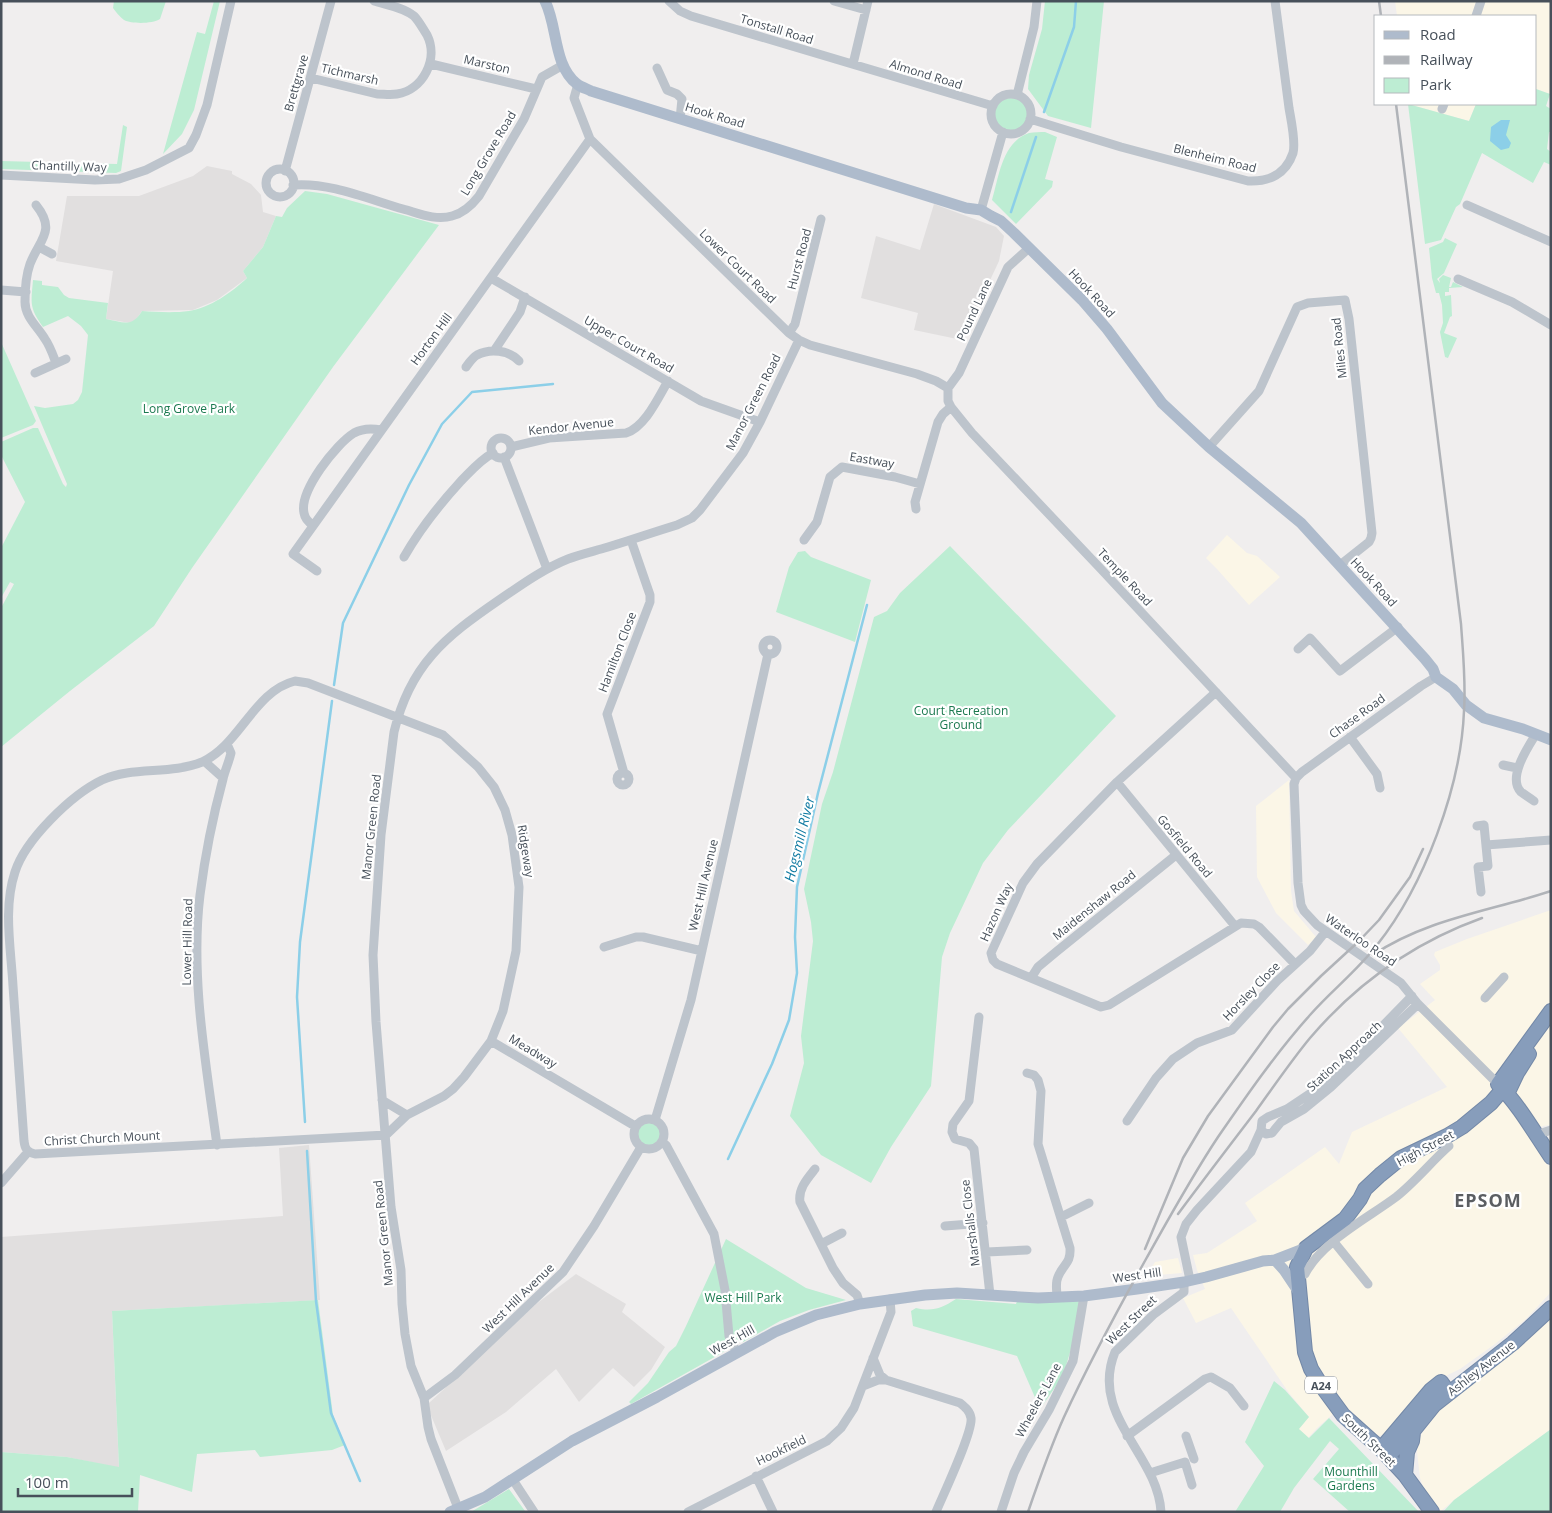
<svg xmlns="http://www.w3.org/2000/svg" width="1552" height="1513" font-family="'Open Sans',sans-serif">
<rect width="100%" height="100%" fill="#f0eeee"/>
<path fill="#fbf6e7" d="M1395 1H1551L1550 94 1536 89V16H1397Z
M1408 104H1476L1469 121Z
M1227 535 1247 553 1257 556 1280 577 1249 605 1217 569 1206 558Z
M1289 780 1291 891 1294 911 1316 937 1308 945 1276 913 1257 877 1256 806Z
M1551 910V1125L1543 1126 1528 1135 1551 1169V1292L1526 1319 1495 1344 1460 1369 1425 1386 1386 1434 1379 1436 1372 1435 1342 1406 1317 1428 1308 1438 1298 1429 1309 1417 1289 1393 1231 1308 1196 1323 1183 1298 1205 1289 1197 1270 1193 1255 1207 1253 1257 1221 1245 1203 1325 1147 1339 1164 1352 1132 1447 1087 1398 1028 1435 1000 1420 984 1440 970V965L1434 955 1435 952 1467 939Z
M1178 1258 1182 1273 1146 1276 1155 1262Z
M1551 1316V1429L1454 1500 1441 1511 1425 1492 1420 1478 1417 1452 1418 1441 1422 1433 1439 1411 1512 1353Z"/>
<path fill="#e1dfdf" d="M207 166 232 171V174L251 184 261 195 263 212 276 216 263 247 243 271 247 278 217 300 193 310 142 311 135 321 130 323 106 319 113 271 56 261 67 196H139L193 176Z
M934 204 996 227 1004 236 999 261 962 340 914 330 918 313 861 298 876 236 920 250Z
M309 1145 320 1300 112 1311 119 1468 67 1457 1 1452V1237L283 1216 279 1148Z
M576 1274 626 1304 622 1312 665 1347 651 1370 634 1387 613 1368 579 1402 556 1369 506 1412 446 1451 430 1413 429 1403 536 1304Z"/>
<path fill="#bdedd3" d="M114 1H166L160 19C152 24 132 24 124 20 120 17 116 12 113 8Z
M214 1H220L194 110 182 134 163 154 197 32 205 34Z
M1045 1H1104L1091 128 1048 116 1028 89 1029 75 1042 29Z
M1536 89 1550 94 1546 106 1551 109V132H1549L1547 149 1551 152V165L1544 162 1533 183 1482 153 1460 204 1456 207 1441 240 1425 244 1408 104 1469 121 1476 104H1536Z
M994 115a17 17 0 1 1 34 0a17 17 0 1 1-34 0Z
M123 125 127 127 121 171 116 173 1 169V161L117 164Z
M1045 132 1057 137 1045 179 1053 181 1052 187 1016 224 992 200C999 177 1002 142 1029 133 1034 132 1040 132 1045 132Z
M305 191 327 194 439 225 333 367 192 568 154 626 70 691 1 747V608L14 584 10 582 1 598V548L25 502 1 455V442L33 428H38L63 484 66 487 67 484 34 406 45 408 73 404 78 400 82 392 88 335 81 326 68 316 43 327C29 307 31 304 33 280L42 281V285L58 287 64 295 69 298 108 303 106 319C123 322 132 328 142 311 157 312 174 313 189 311 210 308 232 292 247 278L243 271 263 247 276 216 282 217 287 208Z
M1445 238 1457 244 1444 273 1437 279 1440 283 1439 279 1443 275 1451 278 1449 287H1451L1453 282 1463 287 1449 288V292H1445V296L1451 295 1452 316 1450 317 1444 333 1457 338 1448 358 1445 357 1440 332 1443 323 1442 305 1439 293H1436L1432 278 1429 248 1443 242Z
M1 342 36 421 33 425 1 438Z
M950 546 1116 716 1008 830 983 863 950 933 942 957 931 1086 891 1147 871 1183 821 1155 790 1116 804 1063 801 1036 813 941 811 922 804 889 822 804 833 772 874 617 887 611 900 593Z
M805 551 811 557 871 580 855 642 776 612 789 567 798 552Z
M638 1134a11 11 0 1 1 22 0a11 11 0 1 1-22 0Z
M726 1239 806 1288 846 1300 809 1310 780 1321 743 1342H739L720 1354 631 1404 629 1402 648 1383 669 1352 676 1346 686 1326Z
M956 1299 1016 1304 1017 1301 1080 1300 1074 1339 1063 1376 1040 1409 1017 1356 913 1326 911 1311 916 1308C933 1312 942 1308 956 1299Z
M318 1300 333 1415 345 1445 332 1450 260 1457 255 1450 197 1454 192 1492 140 1475 138 1512H1V1452L67 1457 119 1467 112 1311Z
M1274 1381 1285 1390 1309 1417 1299 1429 1309 1438 1329 1418 1419 1512H1350L1313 1479 1339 1449 1330 1441 1294 1488 1280 1512H1235L1264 1466 1245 1442Z
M1551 1429V1512H1443L1454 1500Z
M509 1489 525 1511 471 1512Z"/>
<path fill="#8ccfe8" d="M1501 120H1510L1506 135 1511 143 1509 148 1501 150 1490 141 1491 127Z"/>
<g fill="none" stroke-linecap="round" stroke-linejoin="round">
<path stroke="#8ccfe8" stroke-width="2.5" d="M1044 112 1074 27 1076 1
M1011 212 1036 137
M334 685 343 623 409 485 442 424 472 392 553 384
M305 1122 297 997 300 942 332 701
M307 1151 316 1301 331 1413 360 1481
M728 1159 772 1064 789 1020 797 973 795 937 797 887 818 793 867 605"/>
<g stroke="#7388a7" stroke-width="16">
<path id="highway" d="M1551 1011 1498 1084C1519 1105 1534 1132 1551 1157
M1507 1094 1517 1073 1529 1054
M1381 1449 1431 1390 1441 1382 1449 1393
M1388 1456 1413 1431 1434 1405 1513 1343 1551 1308
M1405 1475 1407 1452 1412 1441 1413 1432
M1432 1512 1405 1475 1381 1449 1343 1415 1321 1385 1311 1369 1305 1352 1297 1267 1306 1248 1345 1219 1360 1199 1365 1189 1380 1175 1401 1158 1447 1136 1462 1127 1491 1103 1503 1089"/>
</g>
<path stroke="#bdc4cc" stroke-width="9" d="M669 1 680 11 691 16 993 106
M834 1 866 10
M1476 16 1481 1
M431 64 536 89
M853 64 868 1
M657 68 667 90 677 94 682 99 680 119
M311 78 377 94C384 94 390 95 397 94 423 90 439 59 427 35 423 29 419 21 414 16 403 7 387 5 374 1
M578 84 574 98 590 139 789 333 799 340 810 345 917 374 936 381 948 388
M991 114a20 20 0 1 1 40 0a20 20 0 1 1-40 0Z
M1017 95 1034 27 1037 1
M1442 109 1444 104
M1030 119 1121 147 1248 181C1269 182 1286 174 1293 153 1296 142 1291 120 1289 108 1284 72 1280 37 1275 1
M266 183a14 14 0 1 1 28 0a14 14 0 1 1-28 0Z
M285 171 331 1
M1 175 95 180 119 179 146 170 189 148 196 135 207 105 231 1
M293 185C330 182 368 199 403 209 418 213 436 221 452 216 464 213 472 205 479 196L524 119 542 77 563 65
M36 205C57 231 39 240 30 264 26 275 25 290 25 302 25 317 38 327 45 339 50 346 53 355 56 363
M1467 205 1551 242
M981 210 1003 132
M39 247 52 254
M491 278 701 401 760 422
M1458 279 1512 302 1551 325
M1 290 26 292
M789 333 795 324 821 219
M494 351 520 312 525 297
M466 367C469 363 472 358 477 355 490 348 509 350 519 361
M35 373 66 359
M948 388V401L951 407 972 433 1100 568 1296 778
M948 388 959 373 1008 267 1029 248
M491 448a10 10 0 1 1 20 0a10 10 0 1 1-20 0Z
M511 447 549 438 626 433C645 427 658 398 668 381
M1209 447 1259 391 1297 307 1308 303 1345 300 1349 319 1372 533 1371 538 1369 542 1340 565
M504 457 547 569
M916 509 915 502 938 422 943 414 951 407
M313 525C308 522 305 519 304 513 299 491 336 444 354 433 363 428 371 428 381 430
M804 540 817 522 830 477 842 467 895 477 920 484
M404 557C420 529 439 505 461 481 471 471 480 460 493 453
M317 571 293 554 590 139
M763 647a7 7 0 1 1 14 0a7 7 0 1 1-14 0Z
M1298 649 1310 638 1340 671 1398 627
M1436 677 1421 686 1302 772 1296 778 1294 784 1298 883 1301 905 1304 911 1317 925 1401 983 1418 1004 1498 1084
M295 681 308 683 443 735 478 767 494 787 505 810 512 835 519 887 516 951 503 1011 491 1041 464 1077 453 1089 444 1096 407 1115 386 1135 35 1154C27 1152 25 1149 24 1141 20 1089 17 1037 13 986 11 949 3 908 15 872 25 840 71 795 102 780 133 766 170 775 202 762 240 745 254 691 295 681Z
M1216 692 1117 782 1037 864 1023 883 991 953 993 960 997 964 1101 1007 1109 1005 1241 923 1254 924 1259 927 1295 964
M1350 737 1377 774 1380 788
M204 761 223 778
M1503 765 1517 768
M617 779a6 6 0 1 1 12 0a6 6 0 1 1-12 0Z
M624 773 607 714 650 602V595L631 540
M1117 782 1235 926
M1534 801C1530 798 1525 795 1521 792 1507 778 1528 747 1536 734
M1477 826 1484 825 1488 866 1478 867 1481 892
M1486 845 1551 840
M604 947 636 937H643L702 951
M1031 978 1038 967 1056 952 1176 855
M1485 998 1504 977
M979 1017 969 1101 953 1124 952 1132 955 1139 969 1143 974 1149 990 1295
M491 1041 635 1126
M1027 1073 1034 1075 1038 1080 1041 1091 1038 1144 1070 1248C1071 1264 1063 1264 1058 1277 1055 1283 1057 1291 1057 1297
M382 1100 407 1115
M634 1134a15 15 0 1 1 30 0a15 15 0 1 1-30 0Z
M655 1120 691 1000 768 654
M1127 1121 1156 1078 1173 1059 1197 1043 1232 1030 1277 981 1310 951 1326 931
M1261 1130 1266 1134 1272 1133 1281 1122 1304 1109 1331 1087 1418 1004
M1536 1135 1551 1130
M662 1142 666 1145 714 1234 725 1290 729 1336 737 1353
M217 1145C206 1064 190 976 200 895 205 856 213 816 223 779 225 770 229 762 231 753L227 744
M815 1169C807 1179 798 1189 800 1202L833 1268 843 1283 857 1295 860 1304
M1 1183 28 1152
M1061 1217 1089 1203
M945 1226 983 1223
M1334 1242 1368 1284
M821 1244 842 1233
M987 1252 1027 1250
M1305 1274C1321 1242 1368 1218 1396 1197 1415 1182 1431 1162 1449 1146
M1190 1280 1181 1237 1186 1224 1197 1210 1251 1152 1261 1130 1262 1121 1268 1117 1287 1109 1311 1093 1367 1042 1412 996
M873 1358 880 1375 886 1380 960 1403C965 1407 970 1411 971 1418 973 1432 943 1495 936 1512
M863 1386 878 1380H886
M424 1398 455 1375 563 1272 594 1226 641 1147
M1127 1436 1205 1379 1211 1377 1230 1388 1244 1406
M1186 1436 1194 1459
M1150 1473 1185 1462 1192 1485
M756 1476 773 1512
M513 1480 534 1512
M458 1508 431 1439 428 1427 424 1398 411 1366 405 1334 402 1304 401 1270 391 1207 376 1022 373 955 381 835 394 732C410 665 445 637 499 600 521 585 543 569 568 559 581 554 595 551 608 547 631 540 654 532 677 525L692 518 700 510 743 453 760 422 799 340
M688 1512 827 1441 841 1428 854 1408 891 1312 890 1299
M1001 1512 1014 1473 1024 1452 1049 1410 1073 1361 1084 1296
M1161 1512C1158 1454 1089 1416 1115 1352L1153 1315 1184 1292V1282"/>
<path stroke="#aebbcc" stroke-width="11" d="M545 1C558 27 553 65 577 84 581 87 587 89 591 91L966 208 981 210 991 216 1001 221 1014 233 1082 300 1107 329 1162 403 1209 447 1301 523 1425 659 1433 669 1436 677 1453 689 1466 705 1484 718 1523 729 1551 740
M1275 1260 1284 1270 1298 1291
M450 1512 485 1497 572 1441 657 1397 775 1332 816 1315 860 1304 925 1295 957 1293 1038 1298 1084 1296 1137 1289 1184 1282 1206 1277 1263 1261 1275 1260 1306 1248"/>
<use href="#highway" stroke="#879dbb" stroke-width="14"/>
<path stroke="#b0b3b8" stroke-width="2.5" d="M1379 1 1381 16
M1373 955C1426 919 1491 911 1551 891
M1178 1214C1204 1179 1230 1145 1256 1111 1274 1086 1291 1061 1310 1038 1357 983 1415 942 1482 918
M1145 1249 1183 1158 1208 1116 1273 1027 1288 1009 1321 976 1358 942 1379 920 1410 877 1423 849
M1028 1512C1039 1480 1050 1448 1064 1417 1089 1363 1117 1311 1146 1259 1169 1218 1192 1176 1218 1137 1247 1095 1276 1053 1310 1015 1331 991 1357 971 1377 945 1424 886 1461 787 1464 711 1466 682 1463 653 1461 624L1396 104"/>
</g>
<g text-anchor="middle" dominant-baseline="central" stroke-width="4.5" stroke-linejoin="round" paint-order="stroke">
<rect fill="#fff" stroke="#7e848c" stroke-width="1" x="1305" y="1376.5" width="32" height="17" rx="4"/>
<g font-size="11" font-weight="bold" fill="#47505a">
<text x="1321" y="1385">A24</text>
</g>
<g font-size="12" fill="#47505a" stroke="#fff">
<text transform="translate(777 29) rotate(17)">Tonstall Road</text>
<text transform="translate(487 64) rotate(13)">Marston</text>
<text transform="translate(350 74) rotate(13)">Tichmarsh</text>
<text transform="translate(926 74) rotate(17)">Almond Road</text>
<text transform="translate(296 83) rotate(-74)">Brettgrave</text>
<text transform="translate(715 115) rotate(17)">Hook Road</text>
<text transform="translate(488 153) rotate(-59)">Long Grove Road</text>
<text transform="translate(1215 158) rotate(14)">Blenheim Road</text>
<text transform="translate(69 166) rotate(2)">Chantilly Way</text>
<text transform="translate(799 259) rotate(-75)">Hurst Road</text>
<text transform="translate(738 266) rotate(44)">Lower Court Road</text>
<text transform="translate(1092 293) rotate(47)">Hook Road</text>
<text transform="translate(974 310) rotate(-65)">Pound Lane</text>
<text transform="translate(431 339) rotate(-54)">Horton Hill</text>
<text transform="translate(629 344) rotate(30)">Upper Court Road</text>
<text transform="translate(1339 348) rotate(-96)">Miles Road</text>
<text transform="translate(753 402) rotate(-63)">Manor Green Road</text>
<text transform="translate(571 426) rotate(-6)">Kendor Avenue</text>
<text transform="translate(872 460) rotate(10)">Eastway</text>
<text transform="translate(1125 577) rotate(47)">Temple Road</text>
<text transform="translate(1374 582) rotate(47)">Hook Road</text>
<text transform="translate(617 652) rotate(-69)">Hamilton Close</text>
<text transform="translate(1357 716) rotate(-36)">Chase Road</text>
<text transform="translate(371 827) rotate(-84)">Manor Green Road</text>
<text transform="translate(1185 846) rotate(50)">Gosfield Road</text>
<text transform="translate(526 851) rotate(81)">Ridgeway</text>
<text transform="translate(703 885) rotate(-77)">West Hill Avenue</text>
<text transform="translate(1094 905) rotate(-39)">Maidenshaw Road</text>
<text transform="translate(996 912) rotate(-66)">Hazon Way</text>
<text transform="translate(1361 940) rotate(34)">Waterloo Road</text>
<text transform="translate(187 942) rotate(-89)">Lower Hill Road</text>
<text transform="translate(1251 991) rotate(-46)">Horsley Close</text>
<text transform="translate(533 1051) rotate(31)">Meadway</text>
<text transform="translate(1344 1056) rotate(-43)">Station Approach</text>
<text transform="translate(102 1138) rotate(-3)">Christ Church Mount</text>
<text transform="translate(1425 1148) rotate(-28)">High Street</text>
<text transform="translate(970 1223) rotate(-97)">Marshalls Close</text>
<text transform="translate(383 1233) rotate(-96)">Manor Green Road</text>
<text transform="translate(1137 1275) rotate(-8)">West Hill</text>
<text transform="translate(518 1298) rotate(-44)">West Hill Avenue</text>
<text transform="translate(1131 1320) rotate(-44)">West Street</text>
<text transform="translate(732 1340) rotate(-29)">West Hill</text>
<text transform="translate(1481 1368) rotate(-38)">Ashley Avenue</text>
<text transform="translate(1038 1400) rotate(-62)">Wheelers Lane</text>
<text transform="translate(1369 1440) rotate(44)">South Street</text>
<text transform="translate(781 1450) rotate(-26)">Hookfield</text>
</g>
<g font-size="12" fill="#1b794f" stroke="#fff">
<text x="189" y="408">Long Grove Park</text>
<text x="961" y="710">Court Recreation<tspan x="961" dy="14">Ground</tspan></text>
<text x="743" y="1297">West Hill Park</text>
<text x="1351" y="1471">Mounthill<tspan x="1351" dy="14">Gardens</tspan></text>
</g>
<g font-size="14" font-style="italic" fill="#127ba2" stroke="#fff">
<text transform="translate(799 839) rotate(-76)">Hogsmill River</text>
</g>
<g font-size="18" font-weight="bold" letter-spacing="1" fill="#5b5e62" stroke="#fff">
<text x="1488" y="1200">EPSOM</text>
</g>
</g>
<rect width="1552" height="1513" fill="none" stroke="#47505a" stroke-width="5"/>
<rect x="1374" y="15" width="162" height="90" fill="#ffffff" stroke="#b5b9bd"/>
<rect x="1384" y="31" width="25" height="8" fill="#aebbcc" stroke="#b5b9bd"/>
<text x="1420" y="40" font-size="15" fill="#47505a">Road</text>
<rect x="1384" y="56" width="25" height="8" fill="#b0b3b8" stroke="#b5b9bd"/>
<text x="1420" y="65" font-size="15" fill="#47505a">Railway</text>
<rect x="1384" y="78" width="25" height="15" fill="#bdedd3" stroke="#b5b9bd"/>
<text x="1420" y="90" font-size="15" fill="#47505a">Park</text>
<path d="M18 1488v8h114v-8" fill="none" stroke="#47505a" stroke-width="2.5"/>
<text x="25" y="1488" font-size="15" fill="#47505a" stroke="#ffffff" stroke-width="4" paint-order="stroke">100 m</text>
</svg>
